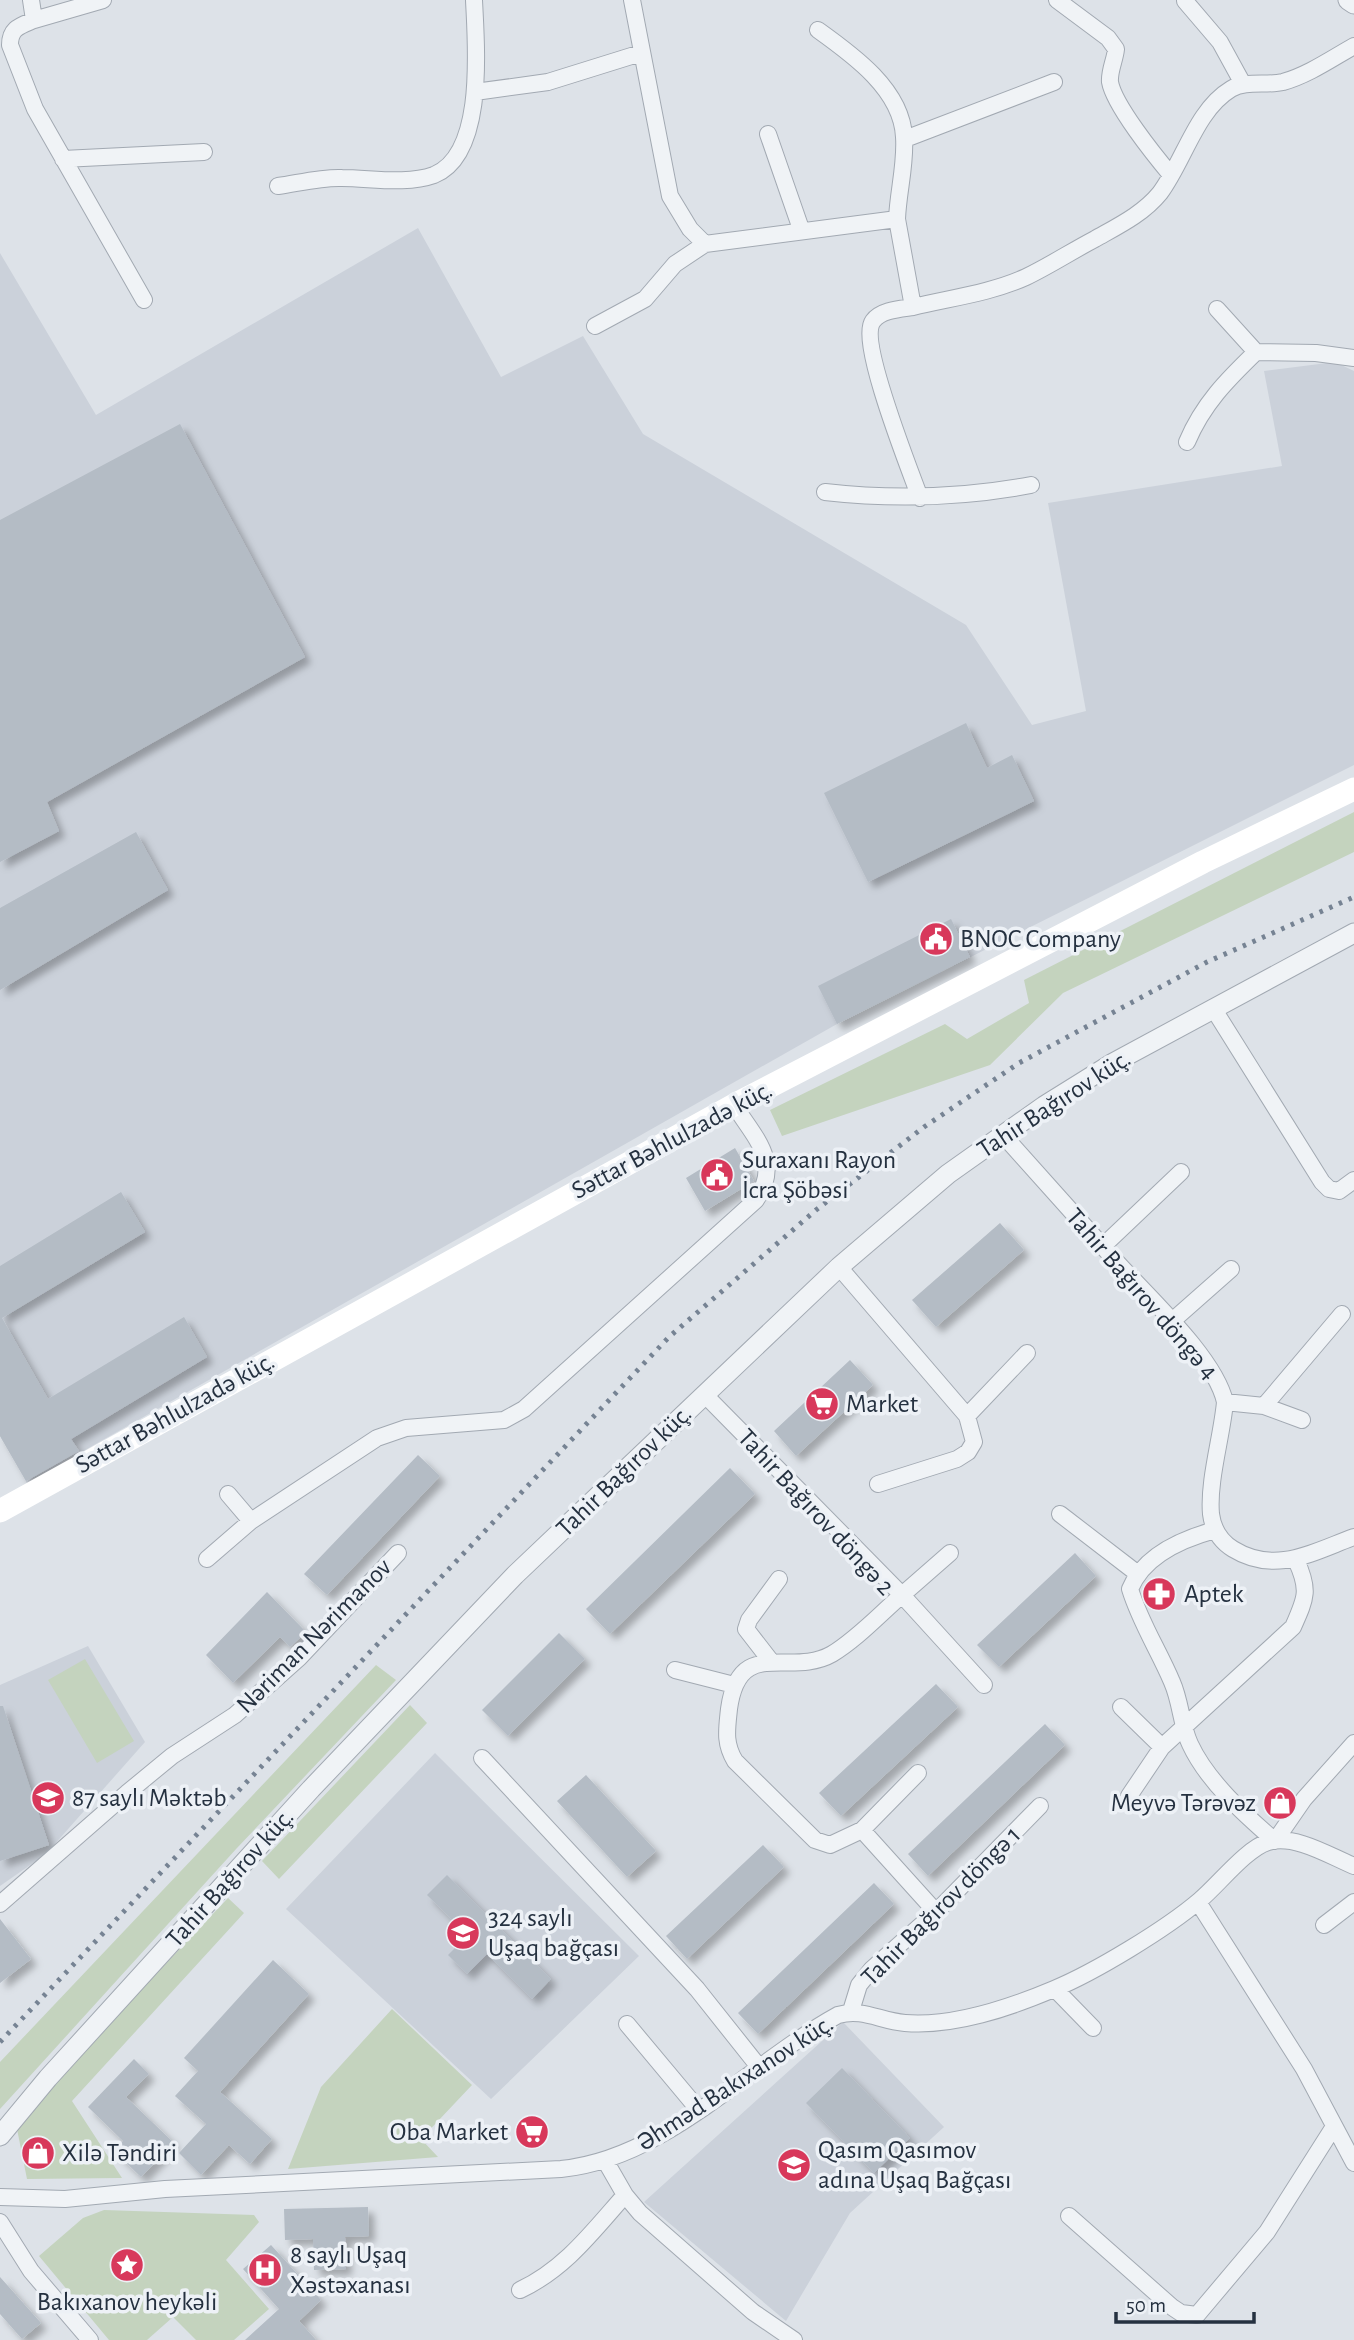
<svg xmlns="http://www.w3.org/2000/svg" width="1354" height="2340" font-family="'Alegreya Sans',sans-serif">
<defs>
<filter id="shadow"><feDropShadow dx="6" dy="6" stdDeviation="3.5" flood-color="#0004"/></filter>
</defs>
<rect width="100%" height="100%" fill="#dde2e8"/>
<path fill="#cbd1da" d="M418 228 501 377 583 336 643 434 966 625 1032 725 1086 711 1048 503 1282 466 1264 371 1335 362 1354 371V765L837 1024 27 1483 0 1436V253L96 415Z
M88 1646 145 1742 46 1854 0 1886V1685Z
M435 1753 639 1956 491 2099 286 1909Z
M843 2022 944 2127 850 2213 786 2321 644 2202Z"/>
<path fill="#c4d3be" d="M1354 812V852L1063 993 990 1065 782 1136 770 1110 945 1024 967 1039 1029 1003 1024 980Z
M85 1659 134 1741 97 1763 48 1680Z
M376 1665 396 1680 237 1848 0 2109V2062Z
M410 1705 427 1723 279 1879 262 1861Z
M228 1898 244 1913 72 2101 122 2178 27 2179 17 2129 97 2036Z
M392 2009 472 2085 421 2139 438 2157 288 2169 321 2087Z
M104 2210 254 2215 259 2222 226 2260 269 2309 234 2340H196L173 2317 147 2340H109L39 2256 83 2218Z"/>
<path fill="#b4bcc5" filter="url(#shadow)" d="M180 424 305 657 47 802 59 831 0 862V520Z
M966 723 987 768 1012 755 1034 801 868 882 824 793Z
M136 832 168 890 0 990V908Z
M951 919 970 957 837 1024 818 986Z
M735 1148 754 1181 705 1211 686 1178Z
M121 1192 145 1232 2 1318 48 1399 184 1317 207 1357 71 1439 79 1451 26 1481 0 1436V1266Z
M1000 1223 1024 1250 936 1327 912 1300Z
M850 1360 873 1385 796 1456 774 1431Z
M418 1455 440 1476 327 1595 304 1574Z
M730 1468 755 1494 610 1634 586 1609Z
M1075 1553 1096 1576 999 1667 977 1645Z
M267 1592 306 1632 290 1647 280 1637 233 1683 206 1655Z
M559 1633 585 1659 508 1736 482 1710Z
M936 1684 958 1707 841 1816 819 1793Z
M0 1706H3L49 1845 0 1861Z
M1045 1724 1065 1745 928 1876 908 1854Z
M586 1775 656 1851 627 1877 557 1801Z
M763 1845 784 1867 687 1959 666 1936Z
M447 1875 551 1979 532 1999 487 1954 467 1974 448 1955 468 1935 427 1895Z
M874 1883 894 1904 758 2034 738 2013Z
M0 1919 31 1959 0 1983Z
M273 1960 309 1994 220 2092 272 2139 250 2164 229 2145 201 2175 179 2153 206 2124 175 2096 198 2071 184 2058Z
M134 2059 149 2074 126 2097 174 2143 141 2177 113 2150 123 2141 88 2107Z
M842 2068 910 2138 874 2173 806 2103Z
M368 2207 369 2236 345 2237 346 2269 314 2270 313 2239 285 2240 284 2209Z
M271 2245 321 2300 299 2321 316 2340H245L279 2309 243 2269Z
M0 2277 41 2323 22 2339 0 2314Z"/>
<g fill="none" stroke-linecap="round" stroke-linejoin="round">
<g stroke="#a2a9b2" stroke-width="18">
<path id="minor" d="M31 0 34 20C20 26 10 28 10 45L35 109 144 300
M632 0 670 196 690 229 705 244 897 219 913 307C950 298 991 293 1026 277 1049 266 1072 251 1095 239 1118 226 1143 214 1160 193 1184 161 1196 110 1231 89 1246 80 1266 86 1283 82 1308 75 1331 59 1354 46
M1057 0 1108 38 1116 49C1115 60 1109 71 1110 82 1114 105 1155 156 1171 175
M1185 1 1220 42 1243 84
M34 20 103 0
M818 30C853 55 902 90 904 137 906 164 898 192 897 219
M475 92 548 82 641 53
M768 134 801 229
M905 139 1054 82
M63 159 204 152
M278 186C299 183 322 177 342 178 371 178 406 185 434 175 486 154 476 45 474 0
M913 307C900 309 881 310 873 321 858 341 910 470 920 498
M1217 309 1256 352
M595 326 645 299 675 264 705 244
M1187 442C1203 404 1227 380 1256 352L1316 353 1354 358
M825 492C895 500 961 498 1031 485
M1213 1008 1322 1182 1329 1189 1339 1191 1354 1180
M1003 1135C1040 1176 1077 1218 1114 1259 1146 1295 1215 1357 1225 1402 1222 1436 1208 1481 1211 1514 1213 1529 1220 1541 1233 1549 1275 1575 1313 1552 1354 1537
M1102 1247 1181 1172
M839 1267 967 1416 974 1442 968 1452 957 1459 878 1484
M1171 1322 1231 1269
M704 1394 902 1595C880 1614 857 1639 832 1654 790 1678 739 1635 729 1709 727 1729 724 1743 735 1761L815 1840 830 1845 862 1830 936 1912
M1225 1402 1264 1406 1302 1420
M1264 1406 1342 1314
M967 1416 1027 1353
M228 1494 251 1521
M1060 1514 1138 1574
M1215 1530C1182 1539 1144 1555 1130 1589 1140 1622 1159 1651 1172 1682 1181 1702 1181 1725 1190 1744 1207 1781 1245 1815 1275 1841L1304 1799 1354 1743
M950 1553 902 1595 984 1685
M207 1559 251 1521 377 1438 406 1428 504 1420 524 1409 756 1200C782 1162 755 1138 734 1105
M770 1660 746 1629 749 1620 779 1579
M675 1670 734 1685
M1121 1707 1162 1747
M482 1758 697 1989 759 2067
M1129 1796 1162 1747 1293 1627C1306 1598 1310 1590 1296 1560
M862 1830 918 1773
M1198 1902 1304 2069 1354 2163
M0 1904 127 1793 172 1756 235 1715 299 1658 398 1553
M1324 1925 1354 1902
M1055 1989 1093 2028
M851 2011 859 1985 872 1969 936 1912 1040 1806
M627 2024 698 2109
M606 2162 625 2195 640 2213 753 2312 794 2340
M0 2197 65 2199 165 2189 561 2169C665 2159 749 2064 838 2015 863 2008 880 2021 905 2023 954 2027 1009 2008 1054 1989 1095 1972 1166 1929 1200 1900 1218 1885 1247 1848 1268 1842 1295 1834 1330 1856 1354 1866
M1069 2216 1172 2307 1181 2313 1197 2315 1267 2232 1333 2128
M0 2222 31 2271 90 2340
M520 2290C565 2269 593 2231 625 2195"/>
</g>
<g stroke="#a2a9b2" stroke-width="21">
<path id="tertiary" d="M1348 0 1354 4
M0 2136 48 2078 311 1789 515 1575 839 1267 948 1174 1044 1106 1113 1063 1354 933"/>
</g>
<use href="#minor" stroke="#f0f3f6" stroke-width="16"/>
<use href="#tertiary" stroke="#f0f3f6" stroke-width="19"/>
<path stroke="#fff" stroke-width="23" d="M0 1511 734 1105 1203 862 1354 789"/>
<path stroke="#768393" stroke-width="5" stroke-dasharray="3.5 7" stroke-linecap="butt" d="M0 2042 669 1337 816 1210 924 1127 1019 1063 1207 962 1354 897"/>
</g>
<defs>
<g id="civic-disc" transform="scale(1.75)"><circle r="9.5" fill="#d8385b" stroke="#edf1f6"/><path d="M-.6-6.5H3V-4.5H.6V-3L4-1V1h2V6H-6V1h2V-1L-.6-3ZM-1.2 2.5V6h2.4V2.5Z" fill="#fff"/></g>
<g id="supermarket-disc" transform="scale(1.75)"><circle r="9.5" fill="#d8385b" stroke="#edf1f6"/><path d="M-6-5.5h2.5l.6 2H6L4.5 2H-2.5L-4.4-4H-6ZM-1.5 3.2a1.3 1.3 0 1 0 .1 0ZM3 3.2a1.3 1.3 0 1 0 .1 0Z" fill="#fff"/></g>
<g id="pharmacy-disc" transform="scale(1.75)"><circle r="9.5" fill="#d8385b" stroke="#edf1f6"/><path d="M-2-6h4v4h4v4h-4v4h-4v-4h-4v-4h4Z" fill="#fff"/></g>
<g id="school-disc" transform="scale(1.75)"><circle r="9.5" fill="#d8385b" stroke="#edf1f6"/><path d="M0-5L7-2L0 1L-7-2ZM-4 1L0 2.5L4 1V4Q0 6-4 4Z" fill="#fff"/></g>
<g id="shop-disc" transform="scale(1.75)"><circle r="9.5" fill="#d8385b" stroke="#edf1f6"/><path d="M-5-2.5h2.3a2.7 3.5 0 0 1 5.4 0H5L5.5 6h-11ZM-1.5-2.5h3a1.5 2.3 0 0 0-3 0Z" fill="#fff"/></g>
<g id="sight-disc" transform="scale(1.75)"><circle r="9.5" fill="#d8385b" stroke="#edf1f6"/><path d="M0-6L1.8-2.2L6-1.7L2.9 1.2L3.7 5.4L0 3.3L-3.7 5.4L-2.9 1.2L-6-1.7L-1.8-2.2Z" fill="#fff"/></g>
<g id="hospital-disc" transform="scale(1.75)"><circle r="9.5" fill="#d8385b" stroke="#edf1f6"/><path d="M-5-5h3v3.5h4V-5h3V5h-3V1.5h-4V5h-3Z" fill="#fff"/></g>
</defs>
<g fill-rule="evenodd">
<use href="#civic-disc" x="936" y="939"/>
<use href="#civic-disc" x="717" y="1175"/>
<use href="#supermarket-disc" x="822" y="1404"/>
<use href="#pharmacy-disc" x="1159" y="1594"/>
<use href="#school-disc" x="48" y="1798"/>
<use href="#shop-disc" x="1280" y="1803"/>
<use href="#school-disc" x="463" y="1933"/>
<use href="#supermarket-disc" x="532" y="2132"/>
<use href="#shop-disc" x="38" y="2153"/>
<use href="#school-disc" x="794" y="2165"/>
<use href="#sight-disc" x="127" y="2265"/>
<use href="#hospital-disc" x="265" y="2270"/>
</g>
<g text-anchor="middle" dominant-baseline="central" stroke-width="7" stroke-linejoin="round" paint-order="stroke">
<g font-size="26" fill="#253140" stroke="#edf1f6" text-anchor="start">
<text x="960" y="939">BNOC Company</text>
<text x="742" y="1160">Suraxanı Rayon<tspan x="742" dy="30">İcra Şöbəsi</tspan></text>
<text x="846" y="1404">Market</text>
<text x="1184" y="1594">Aptek</text>
<text x="72" y="1798">87 saylı Məktəb</text>
<text x="1256" y="1803" text-anchor="end">Meyvə Tərəvəz</text>
<text x="488" y="1918">324 saylı<tspan x="488" dy="30">Uşaq bağçası</tspan></text>
<text x="508" y="2132" text-anchor="end">Oba Market</text>
<text x="818" y="2150">Qasım Qasımov<tspan x="818" dy="30">adına Uşaq Bağçası</tspan></text>
<text x="62" y="2153">Xilə Təndiri</text>
<text x="290" y="2255">8 saylı Uşaq<tspan x="290" dy="30">Xəstəxanası</tspan></text>
<text x="127" y="2302" text-anchor="middle">Bakıxanov heykəli</text>
</g>
<g font-size="26" fill="#253140" stroke="#edf1f6">
<text transform="translate(1054 1104) rotate(-33)">Tahir Bağırov küç.</text>
<text transform="translate(672 1140) rotate(-28)">Səttar Bəhlulzadə küç.</text>
<text transform="translate(1142 1294) rotate(49)">Tahir Bağırov döngə 4</text>
<text transform="translate(175 1413) rotate(-29)">Səttar Bəhlulzadə küç.</text>
<text transform="translate(624 1471) rotate(-44)">Tahir Bağırov küç.</text>
<text transform="translate(816 1512) rotate(47)">Tahir Bağırov döngə 2</text>
<text transform="translate(314 1636) rotate(-45)">Nəriman Nərimanov</text>
<text transform="translate(230 1878) rotate(-48)">Tahir Bağırov küç.</text>
<text transform="translate(941 1906) rotate(-45)">Tahir Bağırov döngə 1</text>
<text transform="translate(735 2083) rotate(-33)">Əhməd Bakıxanov küç.</text>
</g>
</g>
<path d="M1116 2312v10h138v-10" fill="none" stroke="#253140" stroke-width="3.5"/>
<text x="1126" y="2312" font-size="21" fill="#253140" stroke="#edf1f6" stroke-width="5" paint-order="stroke">50 m</text>
</svg>
